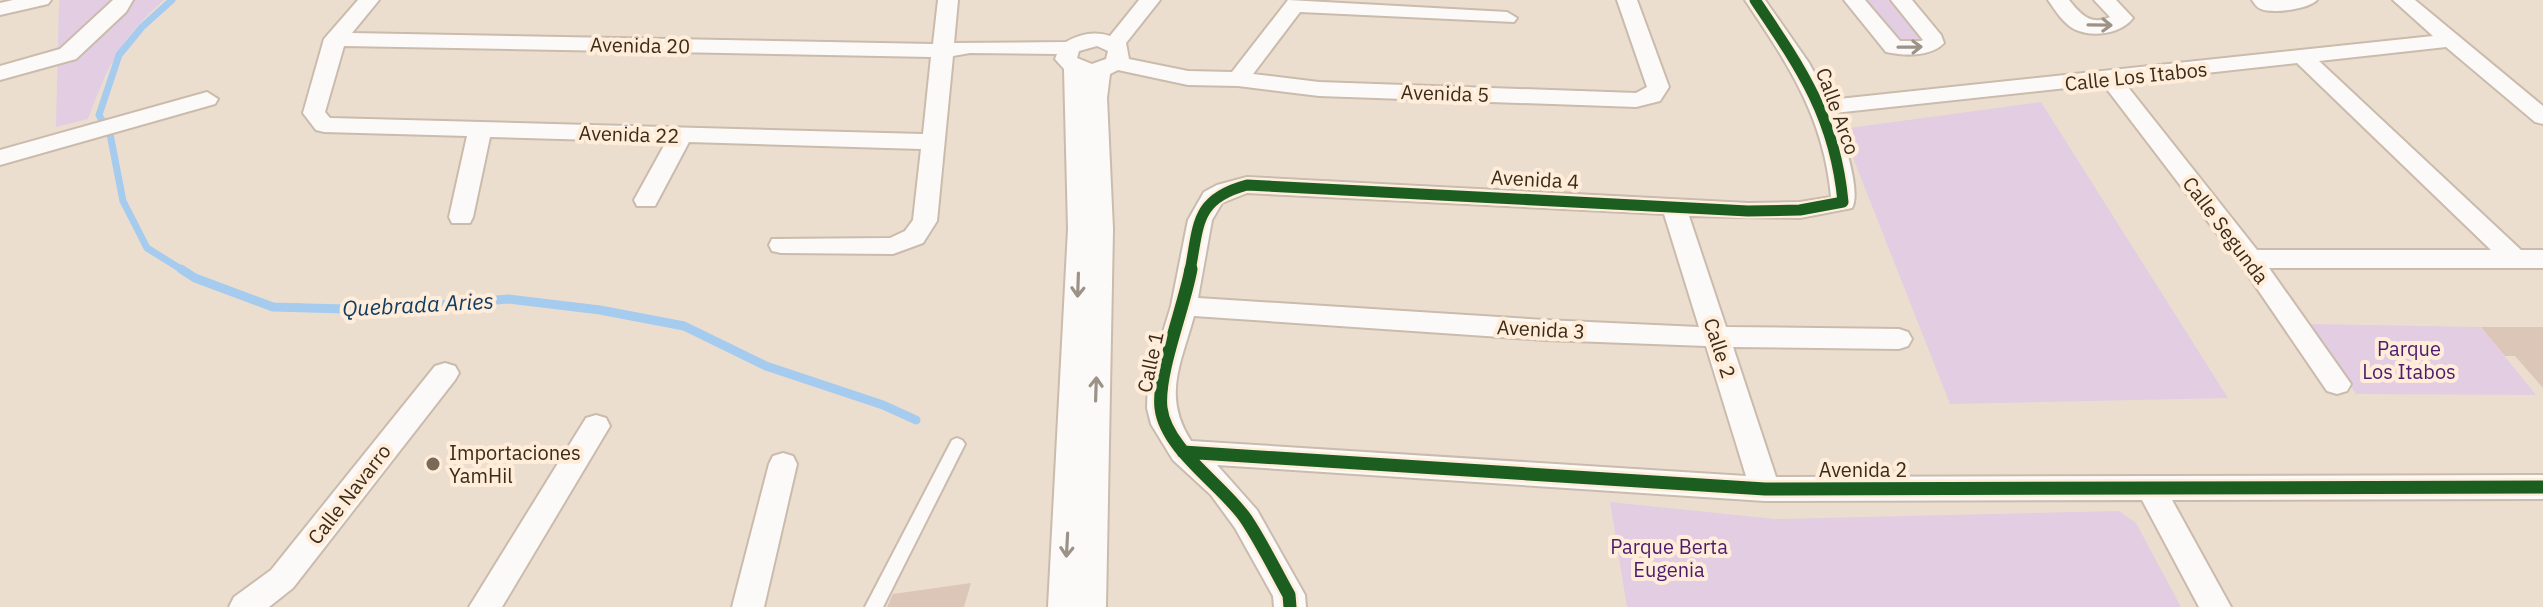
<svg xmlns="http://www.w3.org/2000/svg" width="2543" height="607" font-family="'IBM Plex Sans',sans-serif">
<rect width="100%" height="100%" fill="#ecdecf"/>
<path fill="#e2cde3" d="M59 0H164C119 40 109 64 88 119L56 127Z
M1860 0H1890L1924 42 1903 46Z
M2041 102 2228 398 1950 404 1846 140 1849 128Z
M2308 324 2481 327 2536 395 2356 394Z
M1610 502 1775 519 2119 511 2136 523 2181 607H1627Z"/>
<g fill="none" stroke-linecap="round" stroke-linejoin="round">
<path stroke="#a5cbef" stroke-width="7" d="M172 0 142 27 119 55 99 115 110 134 123 201 147 248 184 271"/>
<path stroke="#a5cbef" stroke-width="9" d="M181 269 195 278 273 307 380 310 508 299 600 310 684 326 766 366 883 405 916 420"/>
</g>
<path fill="#dbc6b8" d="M2481 327H2543V388L2515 356H2505Z
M971 583 964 607H887L893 594Z"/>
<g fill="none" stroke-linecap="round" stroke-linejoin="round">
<g stroke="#cabbac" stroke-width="4">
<path id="service" d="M957 438 962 440 965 444 883 607H865L952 440Z"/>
</g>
<g stroke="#cabbac" stroke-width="4">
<path id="minor" d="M13 0H51L48 4 0 15V3Z
M113 0H133L126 12 76 59 0 80V66L60 49Z
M358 0H379L352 33 933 44 938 0H958L954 43 1066 42C1080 34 1095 31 1110 36L1139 0H1160L1126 43 1129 59 1188 71 1232 72 1288 0 1507 12 1517 18 1514 22 1300 12 1253 74 1319 82 1636 93 1647 87 1617 0H1637L1669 87 1660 101 1636 107 1319 96 1238 86 1188 85 1118 70 1110 74 1107 98 1113 229 1106 607H1048L1068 229 1064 69 1055 59 1057 54 970 53 953 56 937 221 923 243 893 254 781 253 772 251 769 245 772 239 890 238 905 231 913 220 921 149 689 142 655 206H637L634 200 666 142 490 137 473 217 470 223H452L449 217 467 136 324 132 316 130 303 113 324 39ZM344 46 931 57 923 134 330 118 325 112ZM1097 46 1108 51 1106 59 1092 64 1077 58 1079 51Z
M1745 0H1765L1809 63 1829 100 2433 36 2393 0H2415L2543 106V124L2535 122 2446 47 2319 61 2521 250H2543V268H2269L2351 384 2347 391 2337 394 2327 391 2241 265 2103 84 1834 113C1841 132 1862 190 1852 208L1800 218 1689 216 1726 327 1899 329 1908 332 1912 339 1908 346 1899 349 1733 347 1776 477 2543 475V499L2172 500 2231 607H2199L2142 500 1765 501 1217 465 1257 510 1305 595 1306 607H1274L1273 596 1235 528 1211 495 1173 460 1151 424 1147 408 1148 381 1171 306 1188 220 1204 192 1217 185 1247 177 1748 203 1800 202 1831 197C1824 117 1788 64 1745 0ZM2297 63 2491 250H2257L2124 82ZM1247 193 1664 214 1699 327 1545 320 1198 298 1212 220 1222 203ZM1194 316 1545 340 1706 346 1746 476 1191 441C1162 396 1181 364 1194 316Z
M1844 0H1865L1900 41H1921L1923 40 1891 0H1912L1941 35 1944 43C1931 57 1904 56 1886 52Z
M2048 0H2069C2081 15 2091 26 2110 17L2094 0H2116L2133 18C2121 34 2092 38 2074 29 2063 23 2055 10 2048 0Z
M2252 0H2317C2309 9 2273 14 2261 9 2256 7 2255 4 2252 0Z
M207 92 218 99 215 104 0 165V150Z
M445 363 455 366 459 373 455 380 293 588 269 607H229L234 597 271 570 435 366Z
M596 415 606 418 610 426 502 607H469L586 418Z
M783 453 793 456 797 464 764 607H732L769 464 773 456Z"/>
</g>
<use href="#service" fill="#fcfaf8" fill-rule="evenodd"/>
<use href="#minor" fill="#fcfaf8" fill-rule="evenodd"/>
<g stroke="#ffedda" stroke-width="15">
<path id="cycleway-far1" d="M1190 271C1199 224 1195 199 1247 185L1748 211 1800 210 1843 202C1835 117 1801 68 1755 0"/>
</g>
<g stroke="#ffedda" stroke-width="18">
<path id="cycleway" d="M1191 269C1184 308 1157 374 1161 408 1166 450 1223 485 1246 519 1262 543 1275 570 1289 595L1290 607
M1183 452 1765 489 2543 487"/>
</g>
<use href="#cycleway-far1" stroke="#1b5e20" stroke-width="11"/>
<use href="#cycleway" stroke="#1b5e20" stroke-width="13"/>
</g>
<defs><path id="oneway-shaft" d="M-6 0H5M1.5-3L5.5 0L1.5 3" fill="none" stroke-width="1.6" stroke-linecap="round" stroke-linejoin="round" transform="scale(2)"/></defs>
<g stroke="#9c9288">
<use href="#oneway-shaft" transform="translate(2100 25) rotate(1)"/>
<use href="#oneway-shaft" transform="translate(1910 47) rotate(-1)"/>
<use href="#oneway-shaft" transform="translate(1078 285) rotate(92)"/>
<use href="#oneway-shaft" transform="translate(1096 389) rotate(-88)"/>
<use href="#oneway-shaft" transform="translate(1067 545) rotate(93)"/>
</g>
<circle fill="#796a58" stroke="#ffedda" stroke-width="3" cx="433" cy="464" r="8"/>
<g text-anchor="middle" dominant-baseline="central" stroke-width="8" stroke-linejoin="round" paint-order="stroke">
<g font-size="20" fill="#3b2b18" stroke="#ffedda">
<text transform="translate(640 45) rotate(1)">Avenida 20</text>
<text transform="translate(2136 76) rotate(-6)">Calle Los Itabos</text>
<text transform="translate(1445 93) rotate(2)">Avenida 5</text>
<text transform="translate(1838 111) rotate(70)">Calle Arco</text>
<text transform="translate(629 134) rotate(2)">Avenida 22</text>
<text transform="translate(1535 179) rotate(3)">Avenida 4</text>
<text transform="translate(2226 230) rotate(53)">Calle Segunda</text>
<text transform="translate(1541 329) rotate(3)">Avenida 3</text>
<text transform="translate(1720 348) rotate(72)">Calle 2</text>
<text transform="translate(1150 362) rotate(-78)">Calle 1</text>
<text x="1863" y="469">Avenida 2</text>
<text transform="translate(349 494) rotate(-52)">Calle Navarro</text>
</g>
<g font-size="20" fill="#4c1c6c" stroke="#ffedda">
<text x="2409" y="348">Parque<tspan x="2409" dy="23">Los Itabos</tspan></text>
<text x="1669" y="546">Parque Berta<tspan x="1669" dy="23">Eugenia</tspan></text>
</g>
<g font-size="20" fill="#3b2b18" stroke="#ffedda" text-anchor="start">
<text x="449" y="452">Importaciones<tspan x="449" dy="23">YamHil</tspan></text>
</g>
<g font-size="22" font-style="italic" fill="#103c61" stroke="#ffedda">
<text transform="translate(418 304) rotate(-3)">Quebrada Aries</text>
</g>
</g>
</svg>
